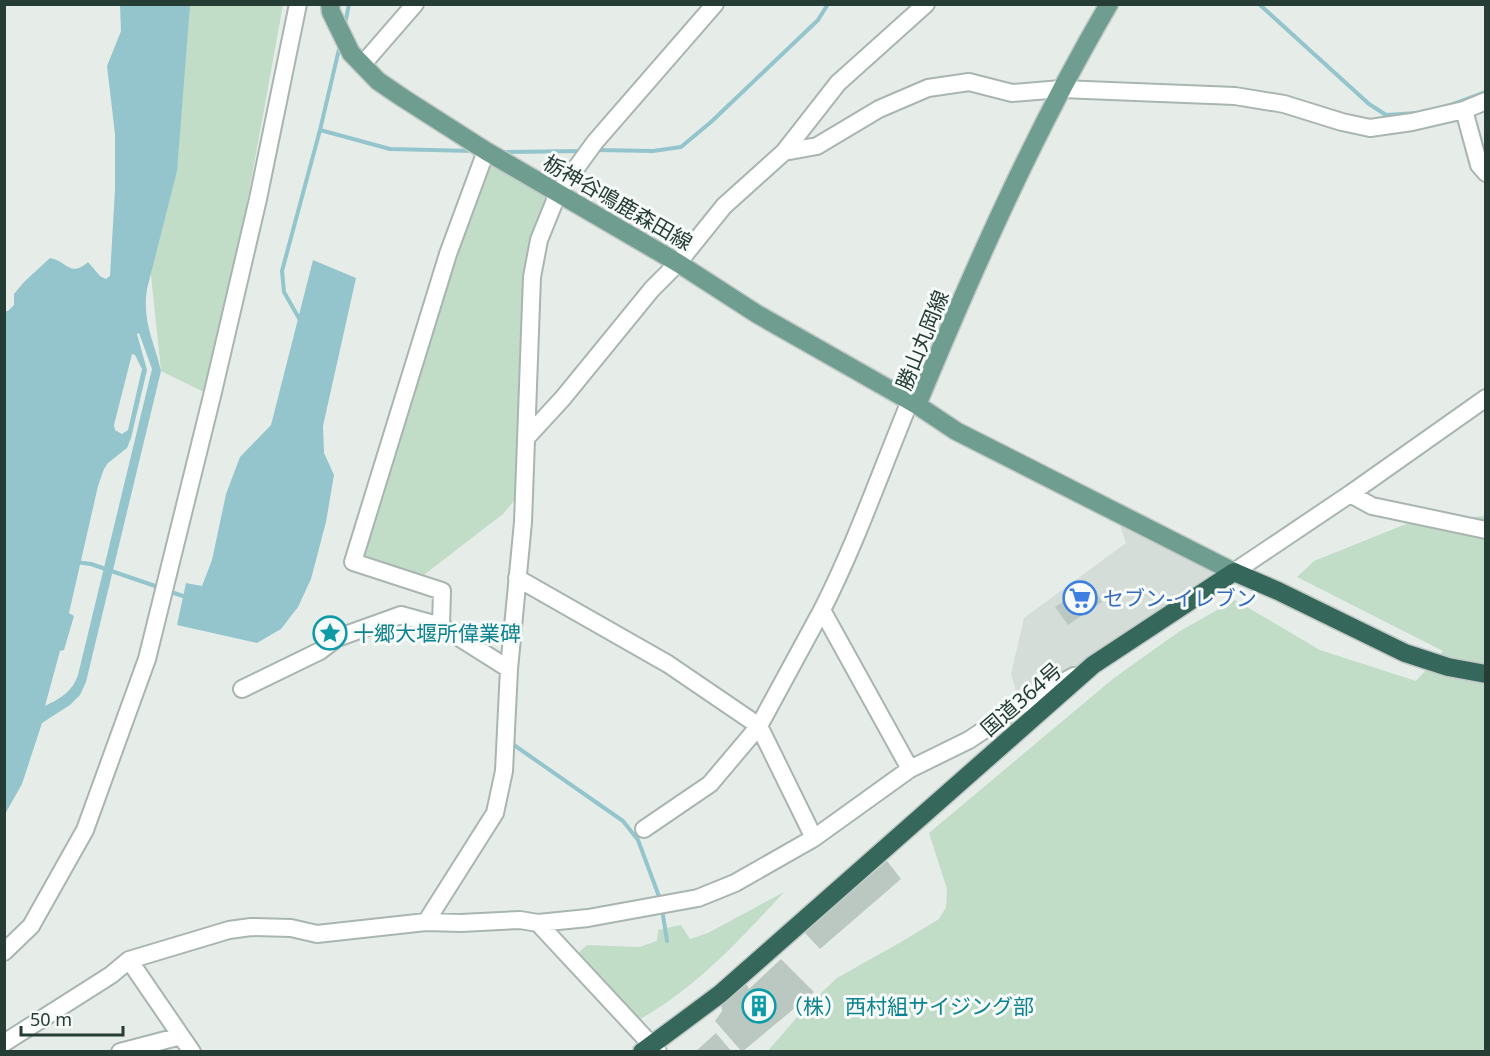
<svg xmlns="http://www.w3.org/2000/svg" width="1490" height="1056" font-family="'Noto Sans','Noto Sans JP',sans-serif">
<rect width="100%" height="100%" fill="#e6ede9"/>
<path fill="#d4ddd8" d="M1118 520 1234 572 1020 706 1011 674 1024 618 1126 543Z"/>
<path fill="#c1dcc7" d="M171 5H283L212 396 161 371 151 275Z
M486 151 558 193 539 240 521 492 503 514 416 581 353 562Z
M1485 516V1051L767 1052 805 1008 837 978 901 942 939 919 946 907 947 889 929 833 1114 678 1180 631 1235 600 1320 650 1416 681 1443 651 1297 577 1314 561 1406 524Z
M784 892C739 941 691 993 631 1024L572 959 587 945 639 947 657 941 658 930 681 925 690 939 708 933Z"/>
<path fill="#94c5cc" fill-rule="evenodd" d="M120 5H190L177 171 147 289C142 322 154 340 161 371L86 682 80 695 70 705 42 723 22 784 5 814V311H8L14 305V294L24 282 50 258C67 261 70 278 88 262L100 276 106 279 110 276 115 189V134L107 66 121 31ZM139 333 152 369 78 675C72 692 61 698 45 706L60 651 64 650 74 616 69 613 98 486 104 469 108 463 127 448 131 438 147 370 137 334ZM132 354 135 355 142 369 128 430 122 434 115 430 114 425Z
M313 260 356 278 323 426 324 453 334 475 326 522 311 579 298 607 281 629 257 643 177 625 186 583 202 586 212 560 226 494 240 457 271 425Z"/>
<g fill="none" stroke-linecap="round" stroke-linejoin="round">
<path stroke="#94c5cc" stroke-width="4" d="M1259 4 1369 104 1386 115 1417 113
M345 24 349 4
M1448 106 1486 92
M320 130 390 149 473 151
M597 150 653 151 681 147 711 122 818 20 828 4
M504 152 583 151
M300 320 284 292 282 271 320 130 340 45
M76 562 91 564 161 588
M168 591 186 597
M511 743 623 821 638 840 660 899
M662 909 667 941"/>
</g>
<path fill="#bbc8c2" d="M1090 584 1102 602 1068 625 1055 607Z
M887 861 901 879 820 949 804 932Z
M781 959 814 992 742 1052 715 1021 722 1011 721 1002 745 981 749 989Z
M716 1033 732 1052H695Z"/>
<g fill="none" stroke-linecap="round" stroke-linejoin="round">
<g stroke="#a9b5b0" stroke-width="20">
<path id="minor" d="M362 65 415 4
M1464 110 1486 101
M486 151 448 254 353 562 442 591 441 626 509 669
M784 152 817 146 879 109 928 88 969 82 1012 93 1061 89 1235 96 1284 104 1342 122 1370 128 1412 122 1464 110 1479 165 1486 173
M910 401C881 471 856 543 822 610L910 769
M528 436 563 398 652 289 678 263 724 206 784 152 838 83 926 4
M1350 494 1372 506 1486 530
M1234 572 1350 494 1486 398
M517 578 668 664 759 726 814 838
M242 689 320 651 337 638 401 615 441 626
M644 829 710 784 759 726 822 610
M426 922 495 813 504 771 509 669 523 522 532 277 539 240 558 193 595 142 715 4
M538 923 658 1052
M4 952 31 926 85 830 147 659 212 396 258 199 298 4
M129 960 192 1052
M4 1043 111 975 129 960 229 930 251 927 291 928 317 934 426 922 461 923 520 920 538 923 588 918 698 898 735 883 814 838 910 769 969 740 1020 706 1074 676
M120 1052 181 1036"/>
</g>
<g stroke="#c2c9c7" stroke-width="21">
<path id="major" d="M330 4 331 12 351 53 378 81 403 98 486 151 678 263 757 314 917 405
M1109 4C1034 132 974 268 917 405L956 431 1234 572"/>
</g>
<g stroke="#c2c9c7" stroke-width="21">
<path id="highway" d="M642 1052 720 994 1093 665 1234 572 1278 591 1405 653 1448 667 1486 674"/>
</g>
<use href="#minor" stroke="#fff" stroke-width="16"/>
<use href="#major" stroke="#6f9e90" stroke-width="18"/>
<use href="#highway" stroke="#35675b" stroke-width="18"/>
</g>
<defs>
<g id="supermarket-ring" transform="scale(1.725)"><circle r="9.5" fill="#f6faf8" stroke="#3f7fe0" stroke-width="1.5"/><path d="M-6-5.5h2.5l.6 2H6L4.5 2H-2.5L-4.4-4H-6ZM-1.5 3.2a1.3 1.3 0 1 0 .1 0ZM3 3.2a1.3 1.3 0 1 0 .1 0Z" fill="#3f7fe0"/></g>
<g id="sight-ring" transform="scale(1.725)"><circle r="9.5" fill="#f6faf8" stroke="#0f9aa8" stroke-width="1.5"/><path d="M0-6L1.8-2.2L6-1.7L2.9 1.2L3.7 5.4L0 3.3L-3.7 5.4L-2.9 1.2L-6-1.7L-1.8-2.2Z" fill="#0f9aa8"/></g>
<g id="building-ring" transform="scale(1.725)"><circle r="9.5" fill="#f6faf8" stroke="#0f9aa8" stroke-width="1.5"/><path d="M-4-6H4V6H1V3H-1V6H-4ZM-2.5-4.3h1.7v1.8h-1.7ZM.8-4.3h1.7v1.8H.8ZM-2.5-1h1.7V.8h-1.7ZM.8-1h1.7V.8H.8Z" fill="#0f9aa8"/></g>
</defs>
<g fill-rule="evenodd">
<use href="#supermarket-ring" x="1080" y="598"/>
<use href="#sight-ring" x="330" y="633"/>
<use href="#building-ring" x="759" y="1006"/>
</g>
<g text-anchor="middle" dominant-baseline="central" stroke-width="6" stroke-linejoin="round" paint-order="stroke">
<g font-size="21" fill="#263d36" stroke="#f6faf8">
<text transform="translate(618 202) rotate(30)">栃神谷鳴鹿森田線</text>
<text transform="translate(922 340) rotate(-68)">勝山丸岡線</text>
<text transform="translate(1021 699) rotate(-41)">国道364号</text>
</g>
<g font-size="21" fill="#366cbe" stroke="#f6faf8" text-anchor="start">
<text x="1103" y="598">セブン-イレブン</text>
</g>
<g font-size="21" fill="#0d838f" stroke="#f6faf8" text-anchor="start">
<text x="353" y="633">十郷大堰所偉業碑</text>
<text x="782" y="1006">（株）西村組サイジング部</text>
</g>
</g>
<rect width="1490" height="1056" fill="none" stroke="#263d36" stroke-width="12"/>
<path d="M21 1026v9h102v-9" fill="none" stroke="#263d36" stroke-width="3"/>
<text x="30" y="1026" font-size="18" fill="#263d36" stroke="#f6faf8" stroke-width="4.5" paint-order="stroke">50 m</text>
</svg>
